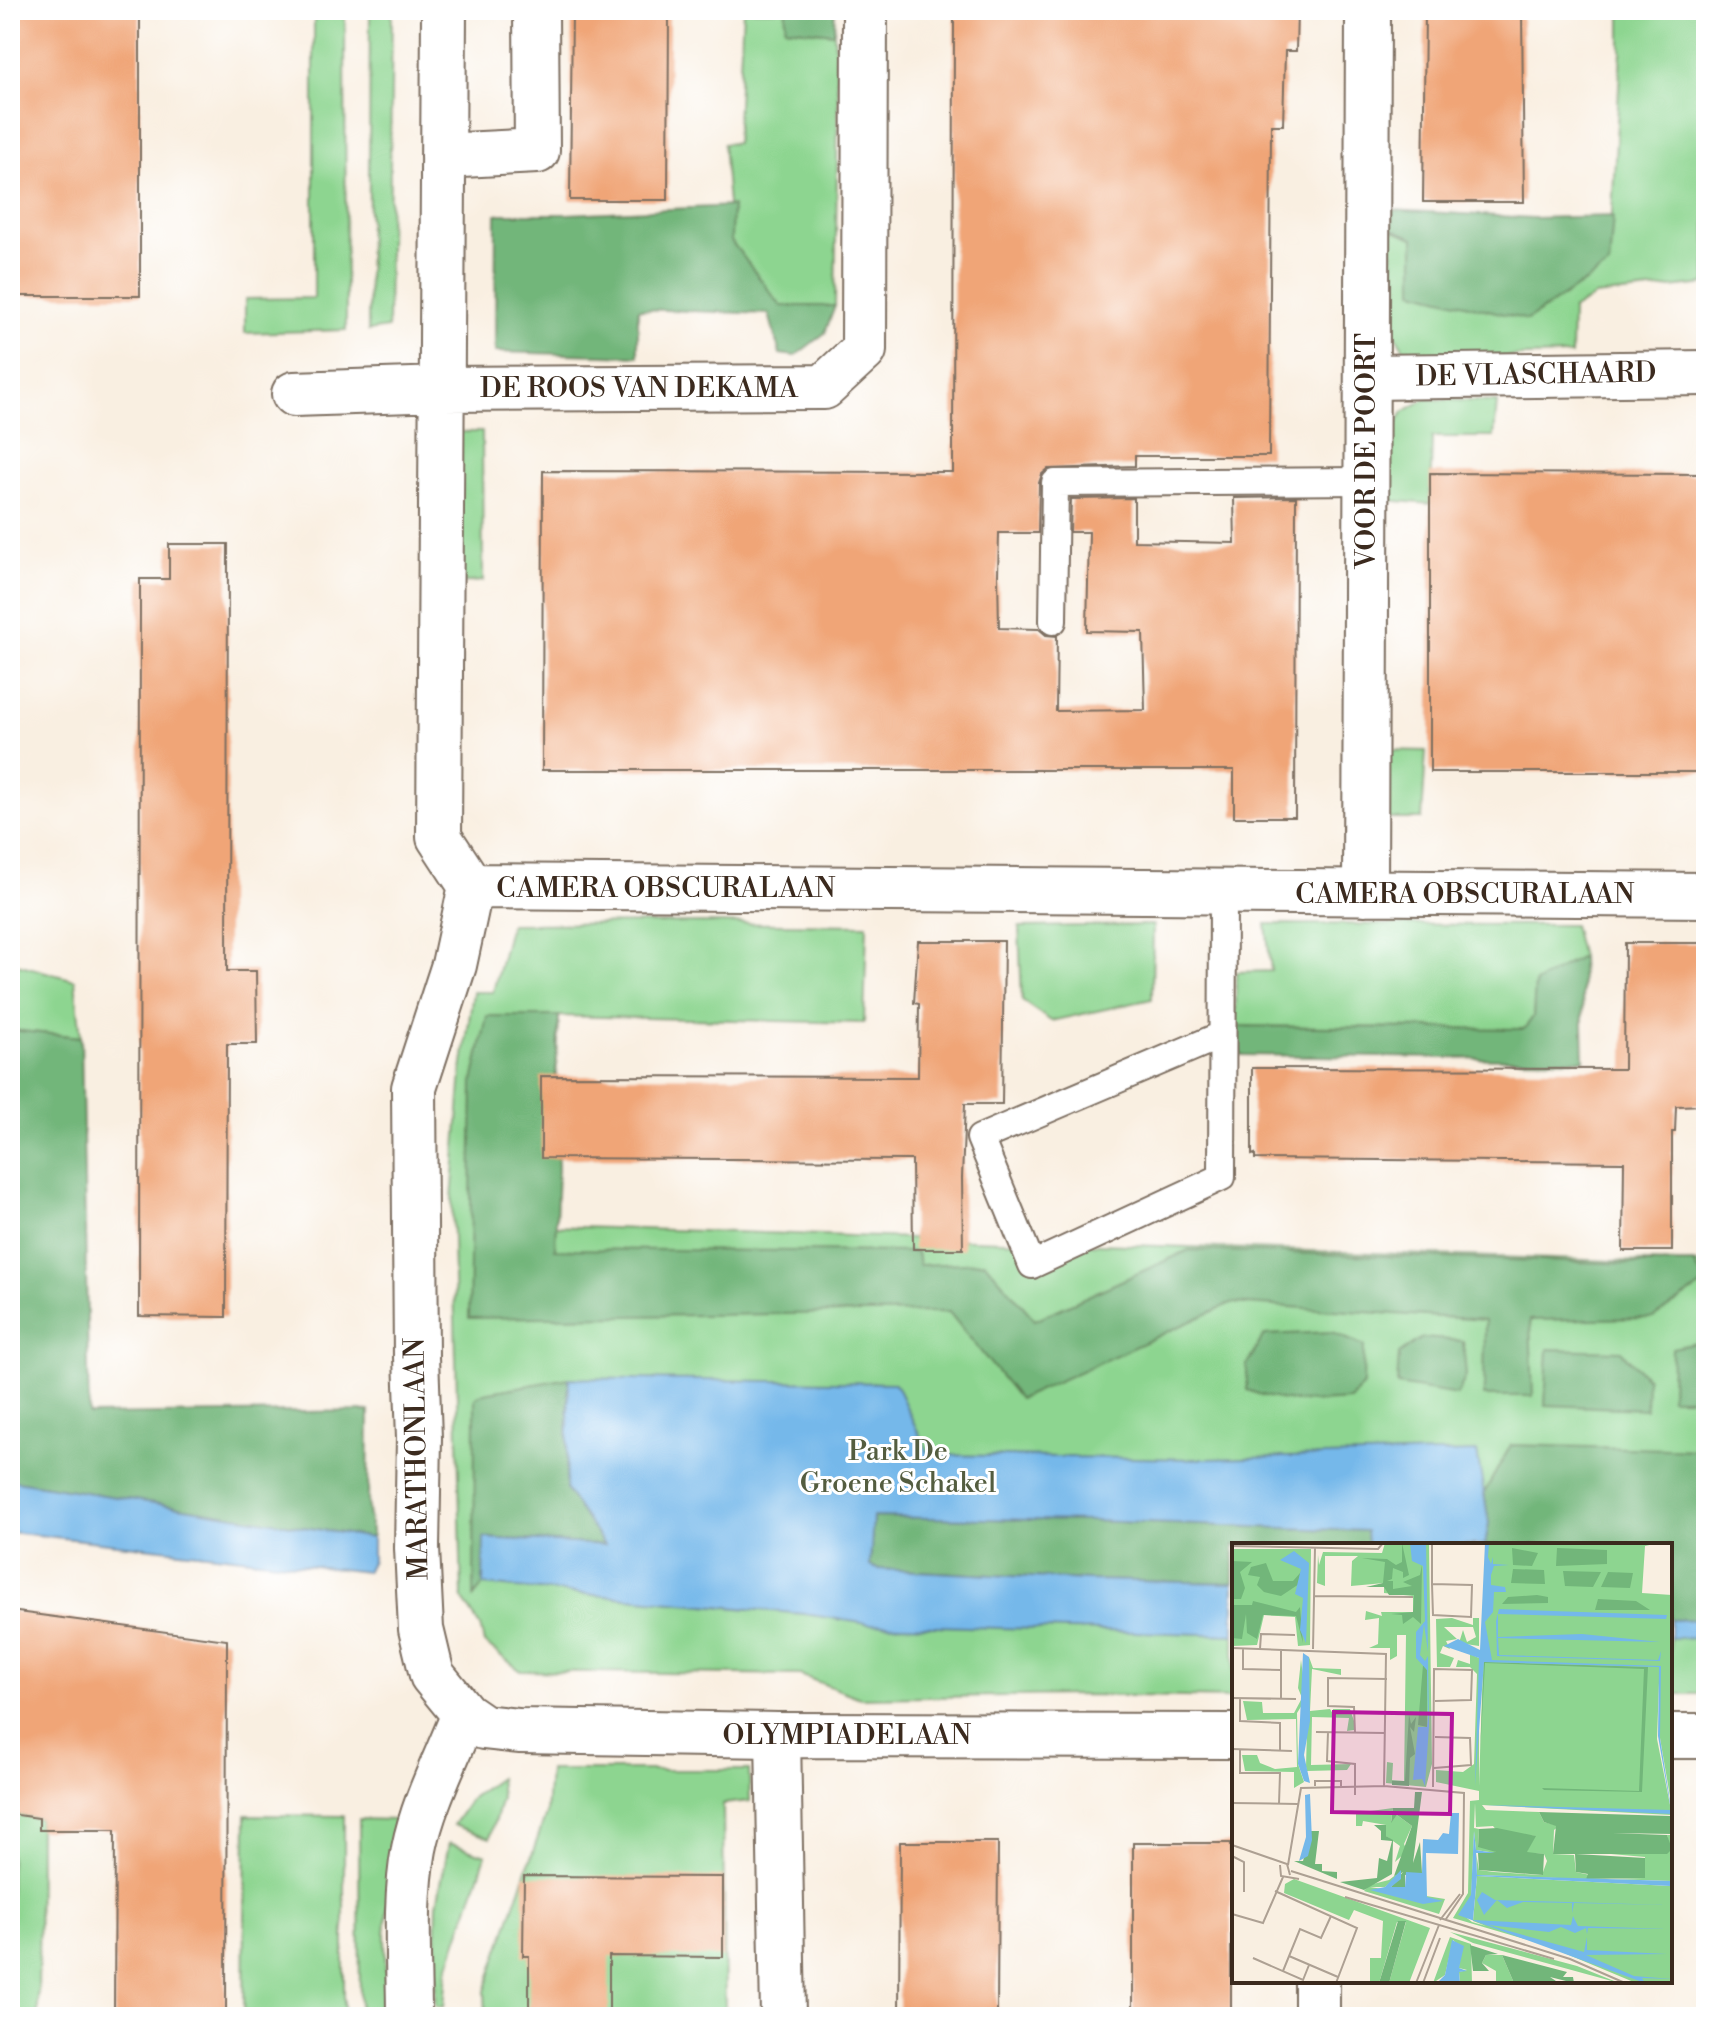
<svg xmlns="http://www.w3.org/2000/svg" width="1716" height="2027" font-family="'Libre Bodoni',serif">
<rect width="100%" height="100%" fill="#fff"/>
<filter id="ink" filterUnits="userSpaceOnUse"><feTurbulence type="fractalNoise" baseFrequency=".0125" numOctaves="2"/><feDisplacementMap in="SourceGraphic" scale="16" xChannelSelector="R" yChannelSelector="G"/><feConvolveMatrix kernelMatrix="1 2 1 2 8 2 1 2 1" color-interpolation-filters="sRGB"/></filter>
<filter id="wash" filterUnits="userSpaceOnUse"><feTurbulence type="fractalNoise" baseFrequency=".006" numOctaves="4" result="noise"/><feDisplacementMap in="SourceGraphic" scale="32" xChannelSelector="R" yChannelSelector="G"/><feGaussianBlur stdDeviation="1.8" result="paint"/><feColorMatrix in="noise" values="0 0 0 0 0 0 0 0 0 0 0 0 0 0 0 0 0 1.4 0 .05"/><feComposite in="paint" operator="in"/></filter>
<g filter="url(#wash)">
<rect width="100%" height="100%" fill="#f9efe1"/>
<path fill="#8dd590" stroke="#648057" stroke-width="2" d="M314 10H345L346 330 245 333V299L314 298Z
M370 10H392L388 328 368 331Z
M743 10H786V28L834 33 838 101 835 306H781L731 241 723 144 736 143Z
M1621 10H1706V284L1595 296 1572 310 1571 355 1432 358 1405 351 1392 329V229L1414 238 1527 320 1609 266 1621 51Z
M1425 399 1497 402 1494 437H1432L1430 504 1387 500 1388 437 1403 412Z
M457 432H482L483 581 458 583Z
M1385 750 1426 751 1422 819H1385Z
M701 923 867 925 864 1023 559 1016 549 1226 1706 1264V1694H1670V1545H1234V1698L1083 1695 860 1698 800 1675 521 1671 484 1643 480 1626 462 1598 452 1200 462 1071 473 992H493L510 924Z
M1266 924 1573 925 1581 957 1536 983 1533 1017 1524 1029 1312 1030 1236 1026V972L1271 971Z
M1153 925 1152 999 1051 1021 1022 1001 1019 927Z
M10 962 75 980 81 1037 10 1030Z
M549 1770H749L750 1801 723 1804 725 2017H486L485 1991 546 1814Z
M499 1778 501 1798 490 1838 453 1825 472 1797Z
M10 1814 39 1818 38 2017H10Z
M246 1815 344 1816V2017H244Z
M359 1819 395 1820 385 1935 386 2017H360Z
M449 1843 486 1855 447 1971 444 2007 435 2006 437 1904Z"/>
<path fill="#72b67a" stroke="#56704c" stroke-width="2" d="M786 10H835L834 33 785 28Z
M732 206 731 241 781 306H835L825 333 795 356 780 354 769 314 638 309V356L495 352 496 214H567Z
M1391 210 1533 218 1613 216 1609 266 1527 320 1414 291V238L1392 229Z
M1581 957 1584 1060 1241 1055 1236 1026 1524 1029 1533 1017 1535 983Z
M487 1016H559L555 1090 558 1168 555 1249 917 1252 919 1265 985 1262 1035 1320 1189 1250 1636 1264 1694 1263 1706 1283 1653 1318 1530 1320 1533 1396H1484L1485 1320 1231 1303 1019 1399 949 1312 469 1318 473 1082Z
M10 1030 81 1037 89 1415 369 1411 368 1510 372 1538 10 1480Z
M1331 1332 1364 1346 1363 1385 1350 1400C1313 1403 1282 1404 1247 1390V1365L1264 1335Z
M1422 1338 1463 1341 1466 1376 1457 1395 1397 1385 1399 1354Z
M1706 1341V1398H1671L1672 1348Z
M1548 1349 1621 1351 1647 1378 1646 1409 1545 1405Z
M569 1378 566 1490 605 1545 485 1538 483 1585 474 1597 475 1398 484 1393Z
M1511 1445 1705 1450 1706 1619 1670 1620V1545H1485L1489 1522 1484 1493Z
M873 1517 1091 1521 1367 1531V1545H1234V1583L1087 1580 878 1569 870 1566Z"/>
<path fill="#74b8ea" stroke="#587184" stroke-width="2" d="M569 1378 895 1383 929 1455 1205 1459 1477 1452 1489 1523 1485 1545H1367L1366 1531 1091 1521 873 1517 870 1566 878 1569 1087 1580 1234 1583V1635L868 1624 804 1614 483 1585 484 1538 604 1545 566 1490Z
M10 1480 372 1538V1560L366 1572 10 1532Z
M1706 1619V1637L1670 1638V1620Z"/>
<g id="blocks">
<path fill="#f0a577" d="M10 10H140V296H10Z
M572 10H669L668 200H570Z
M954 10H1297L1296 51H1285L1283 125H1271L1269 456H1135V466L1048 469 1042 474 1039 483 1038 533H999L998 575 999 628 1039 629 1046 635 1057 636 1056 711 1145 710 1143 632 1087 631 1089 532H1070L1071 499 1134 498V541L1235 543 1234 498 1296 497 1295 817H1234V770H542L543 471 953 472Z
M1425 10H1522L1524 202H1423Z
M1430 473 1706 474V772H1430Z
M169 544H228L227 971H256L257 1044H227L226 1317 139 1316 140 579H169Z
M918 941H1004L1002 1104H965L962 1178 963 1249H913L912 1160 541 1158V1076L918 1077 919 1004 914 1003Z
M1625 943H1706V1105L1676 1106 1675 1132H1672V1251H1623L1624 1162 1255 1159V1154L1252 1155V1068L1624 1069Z
M10 1611 227 1640 226 2017H114L115 1830H39V1818L10 1814Z
M900 1842H998L997 2017H899Z
M1133 1843H1231V2017H1133Z
M524 1876 723 1877V1957L609 1956V2017H529V1956H523Z"/>
</g>
</g>
<g filter="url(#ink)">
<use href="#blocks" fill-opacity="0" stroke="#7e6f62" stroke-width="2"/>
<g fill="none" stroke-linecap="round" stroke-linejoin="round">
<g stroke="#7e6f62" stroke-width="30">
<path id="lane" d="M1053 621 1055 483 1366 481
M1222 1035 980 1138 1032 1265 1222 1177 1223 892"/>
</g>
<g stroke="#7e6f62" stroke-width="48">
<path id="street" d="M444 10 439 837 471 886 1706 895
M443 156 537 151 536 10
M1367 377 1706 373
M294 394 442 389 824 387 864 350 865 10
M471 886 454 965 414 1088 416 1357 419 1438 417 1548 421 1629 432 1675 464 1714 483 1727 519 1731 778 1735 1234 1736
M1365 893 1368 10
M778 1735 783 2017
M1670 1736H1706
M409 2017C409 1962 404 1903 414 1849 423 1803 447 1758 464 1714
M1317 2017V1981"/>
</g>
<use href="#lane" stroke="#fff" stroke-width="26"/>
<use href="#street" stroke="#fff" stroke-width="44"/>
</g>
</g>
<g text-anchor="middle" dominant-baseline="central" stroke-width="6" stroke-linejoin="round" paint-order="stroke">
<g font-size="28" fill="#3b2a1e" stroke="#fff">
<text transform="translate(1536 375) rotate(-1)">DE VLASCHAARD</text>
<text x="639" y="388">DE ROOS VAN DEKAMA</text>
<text transform="translate(1366 451) rotate(-90)">VOOR DE POORT</text>
<text x="666" y="888">CAMERA OBSCURALAAN</text>
<text x="1465" y="894">CAMERA OBSCURALAAN</text>
<text transform="translate(417 1459) rotate(-91)">MARATHONLAAN</text>
<text x="847" y="1735">OLYMPIADELAAN</text>
</g>
<g font-size="28" fill="#545d40" stroke="#fff">
<text x="898" y="1451">Park De<tspan x="898" dy="32">Groene Schakel</tspan></text>
</g>
</g>
<g transform="translate(1232 1543)">
<rect width="440" height="440" fill="#f9efe1"/>
<path d="M153 0H197L200 221 194 244 154 240 155 219 161 220 160 237 172 238 174 92H165V113L158 117V105H137L146 101 147 75 133 77 134 68 150 73 149 69H181V53L152 50V40L119 43 120 18 126 13H93V43L85 40 86 12 87 22 91 9 150 10ZM255 0H427L413 3 410 50 440 52V265L428 195 427 140 425 196 440 272 250 262 254 267 307 269 312 279 327 283 322 287 321 311 342 312 344 329 358 332 354 336 245 332 244 310 247 327 262 329 310 332 315 318 312 311 294 310 303 293 266 289 261 283 244 284 243 260 242 285 247 286 246 303 263 306 264 310 244 307 242 288 239 359 230 371 240 379 254 383 241 378 245 333 438 343 440 440H404L313 402 221 375 236 350 238 258 247 257V248L204 239V227L231 229 242 221 245 131 238 124H224L226 117 238 121V111L247 115V243ZM0 6H79L78 102 66 103 63 74 32 72 25 102 0 103ZM220 75 241 82V75H247V103L227 100 231 87 235 99 244 94 241 84H212L225 96 214 98 218 106 211 103 208 110 222 115 218 124H205L204 76ZM77 114 81 125 109 126V132L80 126 78 168 98 166 101 171V166H118L122 178V187L115 188 117 175 80 174 79 222 119 221 115 227 75 228 74 224ZM69 117 72 141 70 162 65 170 66 221 72 239 62 245V229L13 228 10 212H25L28 220 43 226 65 224 64 176 15 177 11 158 30 159 31 170H62L70 155 66 145ZM161 265 159 279 165 272 180 283 172 301 175 308 163 319 168 303 154 293V282L131 278 130 283H124V270ZM435 292H440V338L379 336 412 335 413 314 379 311 438 304ZM170 327 171 329 153 344H138L213 356 207 371 132 348 137 342 157 337ZM62 336 198 385 177 440H157L174 379H165L147 440H138V415H149L151 378 122 367 117 377 52 350 53 341ZM218 389 345 423 387 440 241 400ZM218 394 239 401 240 440H228L227 429 235 427 227 425 228 404 221 397 213 432 201 440ZM254 412H270L282 440H264V428L250 420Z" fill="#8dd590"/>
<path d="M170 0 177 32 171 35V29L161 25 160 36 155 38H161V46L180 43 171 39 188 32 190 22 189 81 181 74 171 81 170 72 159 71 181 69 182 52H157L152 44H134L151 40 153 19 130 15 155 16 164 22 170 19ZM280 5 306 10 300 23 281 22ZM325 5 375 7V21L324 23ZM0 18 20 19 8 29 13 45 9 56H0ZM34 20 41 38H61L69 29 70 39 49 53 32 49 25 42 28 34 16 32 19 24ZM281 26 312 27 313 41 279 40ZM331 28 369 29 361 44 333 43ZM376 29 401 30 398 45 369 44ZM276 54 305 52 316 54V60L270 61ZM366 56 404 58 418 67H363ZM21 58 64 69 68 64 71 100 64 73 31 72 25 96 15 90 14 71 10 96 0 95V62H20ZM252 119 416 124 410 249 312 247 310 245 407 248 412 126 253 120 248 211ZM191 122 195 127V184L186 182ZM177 171 179 181 184 174 182 189 178 184 183 211 178 215 177 243 160 242V238H173ZM183 249H190L181 320 188 299 190 330 173 332V344H159L171 329 162 333 180 283 165 272 159 280 161 265H182ZM307 269 439 273 440 291 380 290 435 292 440 306 435 311H344L413 315V335L354 336 356 331 344 329 343 311H321L324 283 312 279ZM142 282H154V293L161 297 160 331 132 347 108 339 145 335 147 315 155 318 160 298 149 297V288ZM265 285 304 293 295 309 312 311 311 332 247 327 246 310 264 309 246 304 247 286ZM79 288H87L83 321H90V328L105 329V336L62 318H71ZM166 378H174L162 422 157 440H147ZM238 402 266 411 254 412 250 420 257 428H241ZM270 412 335 429 331 434H341L342 440 318 434 327 440H282Z" fill="#72b67a"/>
<path d="M178 0H194L196 109 192 81 188 112 193 118 196 113 197 183 193 243 190 236 181 237 186 184H195L196 174 195 127 184 115V89L193 78 191 23 180 18ZM253 0H274H257L256 14 259 21 261 14V21L277 22 262 23 259 32V42L273 44 274 49H262L261 69 253 79 260 117 429 123 428 195 440 271 252 262 439 267 426 193 427 124 252 119 243 243 247 115 212 103 226 96 248 107ZM62 8 77 20 74 100 68 87 71 55 63 51 69 26 48 17ZM267 66 435 72 434 76 266 71V94L350 91 428 99 266 95 267 112 426 117 429 108 428 118 265 113 264 78ZM71 110 77 114 78 178 72 212 78 240 72 238 66 221ZM78 251 80 297 76 313 67 318 74 294 73 252ZM219 270H227L226 311 194 310 195 354 211 358 191 361 138 347 153 344 169 327V336L159 344H173L174 329 190 330 191 296 206 297 211 290 217 291ZM242 288 244 307 263 310H244L245 332 440 338V351L438 343 245 333 241 377 339 382 341 373 346 383 435 386 356 385 355 391 354 385 343 390 329 384 317 389 256 382 352 409 355 394V407L435 411 354 412 402 433 440 436 410 435 413 440 226 372 239 352ZM250 349 263 357 435 362 342 360 340 370V360L291 359 275 365 265 357 252 372 245 357ZM220 397 232 403 227 425 235 428 227 429 228 440H205L213 432Z" fill="#74b8ea"/>
<path fill="none" stroke="#ada093" stroke-width="2" d="M200 0V41L201 72 239 74 240 42 200 41M200 0H242M0 3 146 6 151 0M82 53 181 54M0 105 154 111 152 243 69 245 56 322M11 105V126L49 127M28 106 29 91 63 92M81 106 83 4M0 155 64 156M8 155V178L48 180V207M49 156V106M84 189 153 190M96 189 95 218 123 221V252M123 190 122 164 96 163V135L155 136M0 206 60 208M8 207V230H48L47 261M202 225 239 222 238 195 203 194M83 243V238H109V243M152 243 232 250 231 351 214 376M201 244 202 126 240 127 239 157 203 158M0 260 66 261M0 302 55 321 58 332M0 313 12 319V349M48 322 49 333 67 336M59 328 338 416 393 440M43 348 125 385 104 440M113 354 322 416M0 371 31 380 51 334M208 377 228 351M57 413 106 434M21 415 71 437 77 422M51 428 68 386 89 395 99 373M184 440 207 382M191 440 208 395"/>
<path fill="#b5179e" fill-opacity="0.15" stroke="#b5179e" stroke-width="4" d="M102 169 220 171 218 271 100 269Z"/>
<rect width="440" height="440" fill="none" stroke="#3b2a1e" stroke-width="4"/>
</g>
<rect width="1716" height="2027" fill="none" stroke="#fff" stroke-width="40"/>
</svg>
